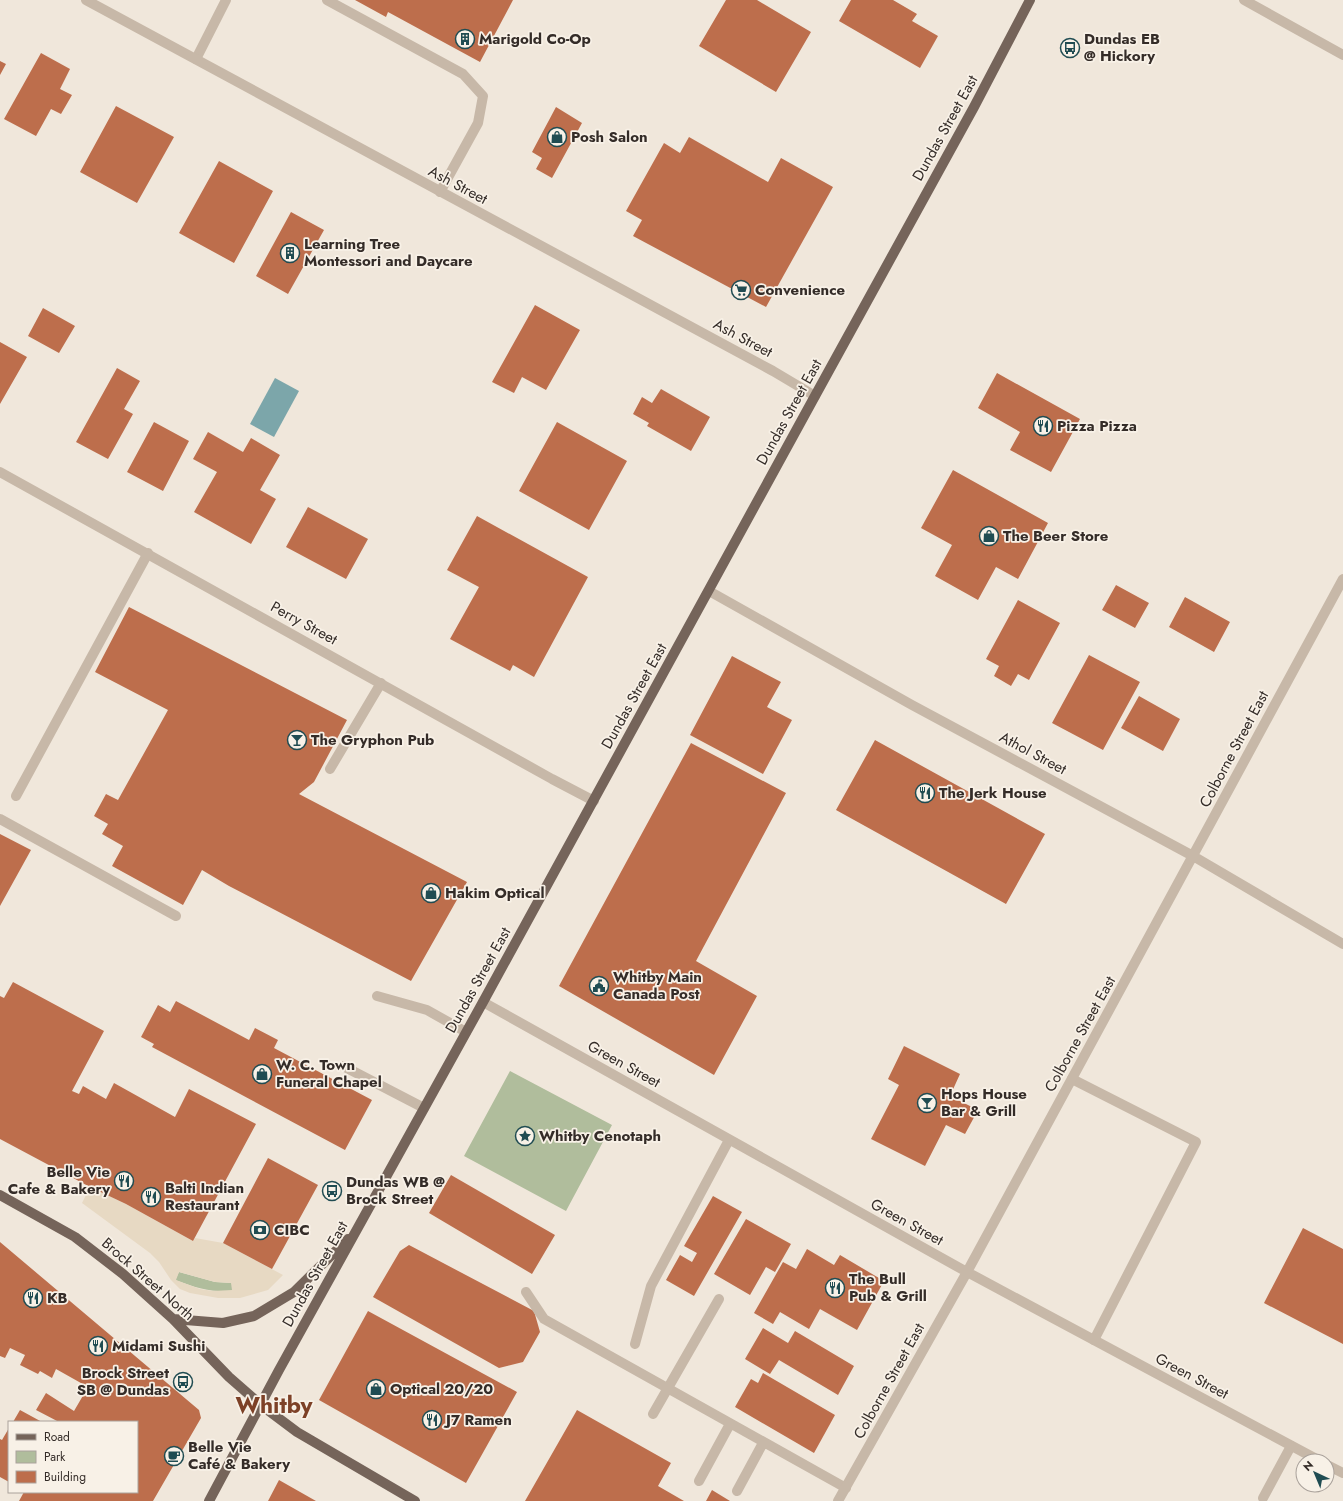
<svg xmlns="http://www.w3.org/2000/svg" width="1343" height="1501" font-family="Jost,sans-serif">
<rect width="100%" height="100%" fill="#f0e7db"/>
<path fill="#b0bd9c" d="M510 1071 612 1125 566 1211 464 1156Z
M179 1272 215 1282 232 1283V1291C208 1292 197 1288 175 1280Z"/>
<path fill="#e7d9c3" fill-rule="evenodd" d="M90 1187 126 1204 193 1241 195 1238 223 1243 283 1275 268 1290 240 1298H218L190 1293 180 1289 171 1280 159 1262 150 1253 82 1203ZM179 1272 215 1282 231 1283 232 1290 213 1291 200 1289 176 1280Z"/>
<path fill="#7ca6aa" d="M275 378 299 391 274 437 250 424Z"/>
<path fill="#bd6e4c" d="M355 0H513L480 62 388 12 386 17Z
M726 0H757L811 32 776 92 699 46Z
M851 0H893L917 14 912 21 938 36 920 68 839 21Z
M41 53 70 69 60 89 72 95 61 114 51 109 36 136 4 119Z
M0 61 6 64 0 75Z
M116 106 174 137 137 203 80 172Z
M556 107 582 123 552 178 536 169 542 158 532 152Z
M689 137 768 182 781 158 833 187 766 307 633 236 642 220 626 211 664 143 680 153Z
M219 161 273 191 234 263 179 233Z
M291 212 324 230 288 294 256 276Z
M535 305 580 330 546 390 522 377 514 393 492 382Z
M43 308 75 326 59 353 28 336Z
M0 342 27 357 0 404Z
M117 368 140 381 124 409 133 414 108 459 76 442Z
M997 373 1080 419 1051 472 1010 450 1020 432 978 408Z
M661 389 710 417 691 451 647 426 649 423 633 414 642 397 652 403Z
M154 422 189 441 163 491 127 472Z
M557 422 627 461 589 530 519 491Z
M208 432 243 452 251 438 280 455 260 490 276 499 251 544 194 512 217 472 193 459Z
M953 470 1048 523 1018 579 996 567 978 600 935 576 952 545 921 528Z
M308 507 368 539 346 579 286 547Z
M477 516 588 577 534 677 513 665 510 671 450 639 479 587 447 570Z
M1116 585 1149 603 1135 628 1102 610Z
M1185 597 1230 622 1214 652 1169 627Z
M1018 600 1060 623 1029 680 1018 674 1011 686 994 676 999 666 986 659Z
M129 607 347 720 314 782 299 794 467 882 411 981 229 886 202 870 183 905 112 866 123 846 102 834 108 824 94 816 106 794 118 800 168 710 95 672Z
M1089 655 1140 682 1103 750 1052 723Z
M732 656 781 682 767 707 792 720 763 774 690 735Z
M1139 696 1180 719 1163 751 1121 728Z
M875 740 1045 834 1006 904 836 810Z
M691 743 786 793 696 961 757 996 714 1075 559 986Z
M0 834 31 850 0 906Z
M13 982 104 1031 72 1091 79 1094 83 1086 106 1099 114 1083 175 1117 189 1089 256 1124 193 1241 126 1204 90 1187 0 1139V996L4 998Z
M176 1001 249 1040 255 1028 278 1040 274 1048 372 1100 345 1150 152 1047 154 1044 141 1037 158 1005 170 1012Z
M904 1046 960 1074 950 1096 978 1110 965 1134 946 1125 925 1166 871 1139 899 1085 888 1079Z
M268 1158 318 1185 272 1269 223 1243Z
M451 1175 555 1235 532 1274 429 1213Z
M713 1196 742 1212 694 1296 666 1280 680 1255 692 1262 697 1253 684 1246Z
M746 1219 791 1244 775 1272 766 1267 750 1295 714 1274Z
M1303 1228 1343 1249V1344L1264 1303Z
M0 1242 199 1410 201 1418 153 1501H19L24 1492H137V1422H59L36 1410 46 1393 74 1411 88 1387 56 1369 52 1378 40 1371 38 1374 20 1365 25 1355 10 1348 5 1358 0 1356Z
M409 1245 534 1311 540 1332 523 1362 499 1368 373 1297 400 1251Z
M807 1249 834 1265 840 1255 884 1281 857 1330 820 1309 809 1329 780 1312 773 1324 754 1313 783 1262 796 1269Z
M368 1311 517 1392 466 1483 319 1400Z
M763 1328 788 1343 795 1331 854 1366 838 1395 779 1360 770 1374 745 1359Z
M763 1373 835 1415 814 1453 735 1407 751 1379 758 1383Z
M20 1410 42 1422H13Z
M577 1410 671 1463 658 1486 684 1501H525Z
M9 1428V1482L0 1477V1439L2 1440Z
M279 1480 316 1501H268Z
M712 1490 730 1501H706Z"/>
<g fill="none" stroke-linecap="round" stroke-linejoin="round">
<path stroke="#c7b8a8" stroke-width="10" d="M327 0 463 74 483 96 478 123 440 192
M196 59 226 0
M330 769 381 683
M16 796 148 553
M0 819 176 916
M377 996 427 1010 466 1032
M343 1066 424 1108
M1072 1079 1196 1142 1094 1340
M526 1292 544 1319 846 1488
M635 1344 651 1286 729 1140
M653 1414 719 1299
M699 1481 730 1424
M737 1491 763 1443
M1263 1498 1291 1446"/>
<path stroke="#c7b8a8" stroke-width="10" d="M86 0 773 371 815 396
M1244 0 1343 55
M0 472 552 779 594 801
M709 591 912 705 1193 856 1343 944
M483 1002 967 1272 1320 1461
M1327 1465 1343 1473
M838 1501 967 1272 1343 579"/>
<path stroke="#75645a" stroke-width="10" d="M0 1195 75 1237 123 1274 173 1319 229 1377 261 1405 297 1432 415 1501
M173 1319 223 1323 254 1316 294 1292 348 1239
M209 1501 279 1370 483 1002 815 396 974 107 1030 0"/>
</g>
<defs>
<g id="building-ring" transform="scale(1)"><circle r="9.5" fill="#f8f1e7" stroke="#204c52" stroke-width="1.5"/><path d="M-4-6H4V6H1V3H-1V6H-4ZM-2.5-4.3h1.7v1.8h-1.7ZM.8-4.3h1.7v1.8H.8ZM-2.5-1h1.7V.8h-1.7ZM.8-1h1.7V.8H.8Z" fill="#204c52"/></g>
<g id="bus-ring" transform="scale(1)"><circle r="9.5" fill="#f8f1e7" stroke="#204c52" stroke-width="1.5"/><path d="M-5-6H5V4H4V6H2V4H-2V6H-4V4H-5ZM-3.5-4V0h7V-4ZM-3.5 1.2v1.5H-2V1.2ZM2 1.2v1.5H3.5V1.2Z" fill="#204c52"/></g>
<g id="shop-ring" transform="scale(1)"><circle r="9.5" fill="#f8f1e7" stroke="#204c52" stroke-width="1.5"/><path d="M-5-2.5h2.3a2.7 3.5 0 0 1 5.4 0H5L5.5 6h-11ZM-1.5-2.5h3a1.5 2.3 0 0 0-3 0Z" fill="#204c52"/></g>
<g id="supermarket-ring" transform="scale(1)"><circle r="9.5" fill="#f8f1e7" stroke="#204c52" stroke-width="1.5"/><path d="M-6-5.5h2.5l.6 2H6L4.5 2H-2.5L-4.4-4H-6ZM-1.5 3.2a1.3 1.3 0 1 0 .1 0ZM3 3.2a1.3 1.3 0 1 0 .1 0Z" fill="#204c52"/></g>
<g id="restaurant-ring" transform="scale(1)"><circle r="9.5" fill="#f8f1e7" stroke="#204c52" stroke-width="1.5"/><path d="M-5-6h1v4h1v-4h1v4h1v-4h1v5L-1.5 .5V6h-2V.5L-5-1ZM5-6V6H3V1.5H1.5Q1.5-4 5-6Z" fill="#204c52"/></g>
<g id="bar-ring" transform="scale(1)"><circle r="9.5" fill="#f8f1e7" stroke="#204c52" stroke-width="1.5"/><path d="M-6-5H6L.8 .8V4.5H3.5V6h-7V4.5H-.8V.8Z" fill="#204c52"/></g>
<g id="civic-ring" transform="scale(1)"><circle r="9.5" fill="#f8f1e7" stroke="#204c52" stroke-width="1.5"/><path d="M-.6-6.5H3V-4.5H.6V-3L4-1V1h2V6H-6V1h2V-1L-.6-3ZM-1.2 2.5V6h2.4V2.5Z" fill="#204c52"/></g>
<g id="sight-ring" transform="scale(1)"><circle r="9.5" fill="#f8f1e7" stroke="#204c52" stroke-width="1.5"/><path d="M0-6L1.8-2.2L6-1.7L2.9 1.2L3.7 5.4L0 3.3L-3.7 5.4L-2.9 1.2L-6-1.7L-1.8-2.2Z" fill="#204c52"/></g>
<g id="bank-ring" transform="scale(1)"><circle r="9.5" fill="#f8f1e7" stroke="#204c52" stroke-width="1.5"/><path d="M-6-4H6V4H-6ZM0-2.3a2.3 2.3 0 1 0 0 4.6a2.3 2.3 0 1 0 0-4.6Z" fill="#204c52"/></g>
<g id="cafe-ring" transform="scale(1)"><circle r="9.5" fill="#f8f1e7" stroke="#204c52" stroke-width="1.5"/><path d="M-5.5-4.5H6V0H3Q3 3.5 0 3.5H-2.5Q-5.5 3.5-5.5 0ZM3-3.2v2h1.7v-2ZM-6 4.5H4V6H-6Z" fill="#204c52"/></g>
</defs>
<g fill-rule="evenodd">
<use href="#building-ring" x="465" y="39"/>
<use href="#bus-ring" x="1070" y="48"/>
<use href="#shop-ring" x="557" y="137"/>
<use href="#building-ring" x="290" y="253"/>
<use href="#supermarket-ring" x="741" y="290"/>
<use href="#restaurant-ring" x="1043" y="426"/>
<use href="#shop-ring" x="989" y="536"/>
<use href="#bar-ring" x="297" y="740"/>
<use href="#restaurant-ring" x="925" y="793"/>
<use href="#shop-ring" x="431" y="893"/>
<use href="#civic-ring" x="599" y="986"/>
<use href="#shop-ring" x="262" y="1074"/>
<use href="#bar-ring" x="927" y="1103"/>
<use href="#sight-ring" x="525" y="1136"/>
<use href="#restaurant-ring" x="124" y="1181"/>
<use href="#bus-ring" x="332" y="1191"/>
<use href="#restaurant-ring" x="151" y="1197"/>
<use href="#bank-ring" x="260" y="1230"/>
<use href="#restaurant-ring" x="835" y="1288"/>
<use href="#restaurant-ring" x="33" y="1298"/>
<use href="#restaurant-ring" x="98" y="1346"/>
<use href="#bus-ring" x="183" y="1382"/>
<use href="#shop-ring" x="376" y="1389"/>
<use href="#restaurant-ring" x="432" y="1420"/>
<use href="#cafe-ring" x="174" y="1456"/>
</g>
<g text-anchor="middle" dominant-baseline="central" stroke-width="3.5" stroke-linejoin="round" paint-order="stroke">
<g font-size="15" font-weight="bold" fill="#342c28" stroke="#f8f1e7" text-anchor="start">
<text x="479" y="39">Marigold Co-Op</text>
<text x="1084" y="39">Dundas EB<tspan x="1084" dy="17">@ Hickory</tspan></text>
<text x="571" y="137">Posh Salon</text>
<text x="304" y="244">Learning Tree<tspan x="304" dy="17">Montessori and Daycare</tspan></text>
<text x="755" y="290">Convenience</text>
<text x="1057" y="426">Pizza Pizza</text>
<text x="1003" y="536">The Beer Store</text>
<text x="311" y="740">The Gryphon Pub</text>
<text x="939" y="793">The Jerk House</text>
<text x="445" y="893">Hakim Optical</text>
<text x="613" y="977">Whitby Main<tspan x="613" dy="17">Canada Post</tspan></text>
<text x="276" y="1065">W. C. Town<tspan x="276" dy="17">Funeral Chapel</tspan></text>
<text x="941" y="1094">Hops House<tspan x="941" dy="17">Bar &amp; Grill</tspan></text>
<text x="539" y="1136">Whitby Cenotaph</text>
<text x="110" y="1172" text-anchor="end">Belle Vie<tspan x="110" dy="17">Cafe &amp; Bakery</tspan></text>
<text x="346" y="1182">Dundas WB @<tspan x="346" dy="17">Brock Street</tspan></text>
<text x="165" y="1188">Balti Indian<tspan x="165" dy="17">Restaurant</tspan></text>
<text x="274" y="1230">CIBC</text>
<text x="849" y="1279">The Bull<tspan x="849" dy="17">Pub &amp; Grill</tspan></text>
<text x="47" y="1298">KB</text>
<text x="112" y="1346">Midami Sushi</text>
<text x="169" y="1373" text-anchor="end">Brock Street<tspan x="169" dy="17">SB @ Dundas</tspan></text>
<text x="390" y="1389">Optical 20/20</text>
<text x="446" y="1420">J7 Ramen</text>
<text x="188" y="1447">Belle Vie<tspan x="188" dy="17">Café &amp; Bakery</tspan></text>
</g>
<g font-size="15" fill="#342c28" stroke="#f8f1e7">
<text transform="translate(945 128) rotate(-61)">Dundas Street East</text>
<text transform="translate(458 185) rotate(28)">Ash Street</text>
<text transform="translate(743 338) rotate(28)">Ash Street</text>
<text transform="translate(789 412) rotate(-61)">Dundas Street East</text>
<text transform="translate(304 623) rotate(29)">Perry Street</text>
<text transform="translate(634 696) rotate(-61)">Dundas Street East</text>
<text transform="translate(1234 749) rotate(-62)">Colborne Street East</text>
<text transform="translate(1033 753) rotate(28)">Athol Street</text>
<text transform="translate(478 980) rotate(-61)">Dundas Street East</text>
<text transform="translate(1080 1034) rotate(-61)">Colborne Street East</text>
<text transform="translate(624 1064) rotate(29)">Green Street</text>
<text transform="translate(907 1222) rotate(29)">Green Street</text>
<text transform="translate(315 1274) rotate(-61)">Dundas Street East</text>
<text transform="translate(148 1279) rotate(41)">Brock Street North</text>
<text transform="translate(1192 1376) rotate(28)">Green Street</text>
<text transform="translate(889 1381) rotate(-61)">Colborne Street East</text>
</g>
<g font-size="23" font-weight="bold" fill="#7d4127" stroke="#f8f1e7">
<text x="274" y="1405">Whitby</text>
</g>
</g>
<rect x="8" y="1421" width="130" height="72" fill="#f8f1e7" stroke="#aaa29b"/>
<rect x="16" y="1434" width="20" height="6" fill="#75645a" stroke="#aaa29b"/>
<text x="44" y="1441" font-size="12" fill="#342c28">Road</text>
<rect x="16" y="1451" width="20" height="12" fill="#b0bd9c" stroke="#aaa29b"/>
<text x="44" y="1461" font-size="12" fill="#342c28">Park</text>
<rect x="16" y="1471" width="20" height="12" fill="#bd6e4c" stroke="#aaa29b"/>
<text x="44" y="1481" font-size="12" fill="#342c28">Building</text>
<g transform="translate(1315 1473) rotate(316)"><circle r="19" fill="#f8f1e7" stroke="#aaa29b"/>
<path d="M0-3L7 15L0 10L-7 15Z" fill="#204c52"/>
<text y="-6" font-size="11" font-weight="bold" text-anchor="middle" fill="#342c28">N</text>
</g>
</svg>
